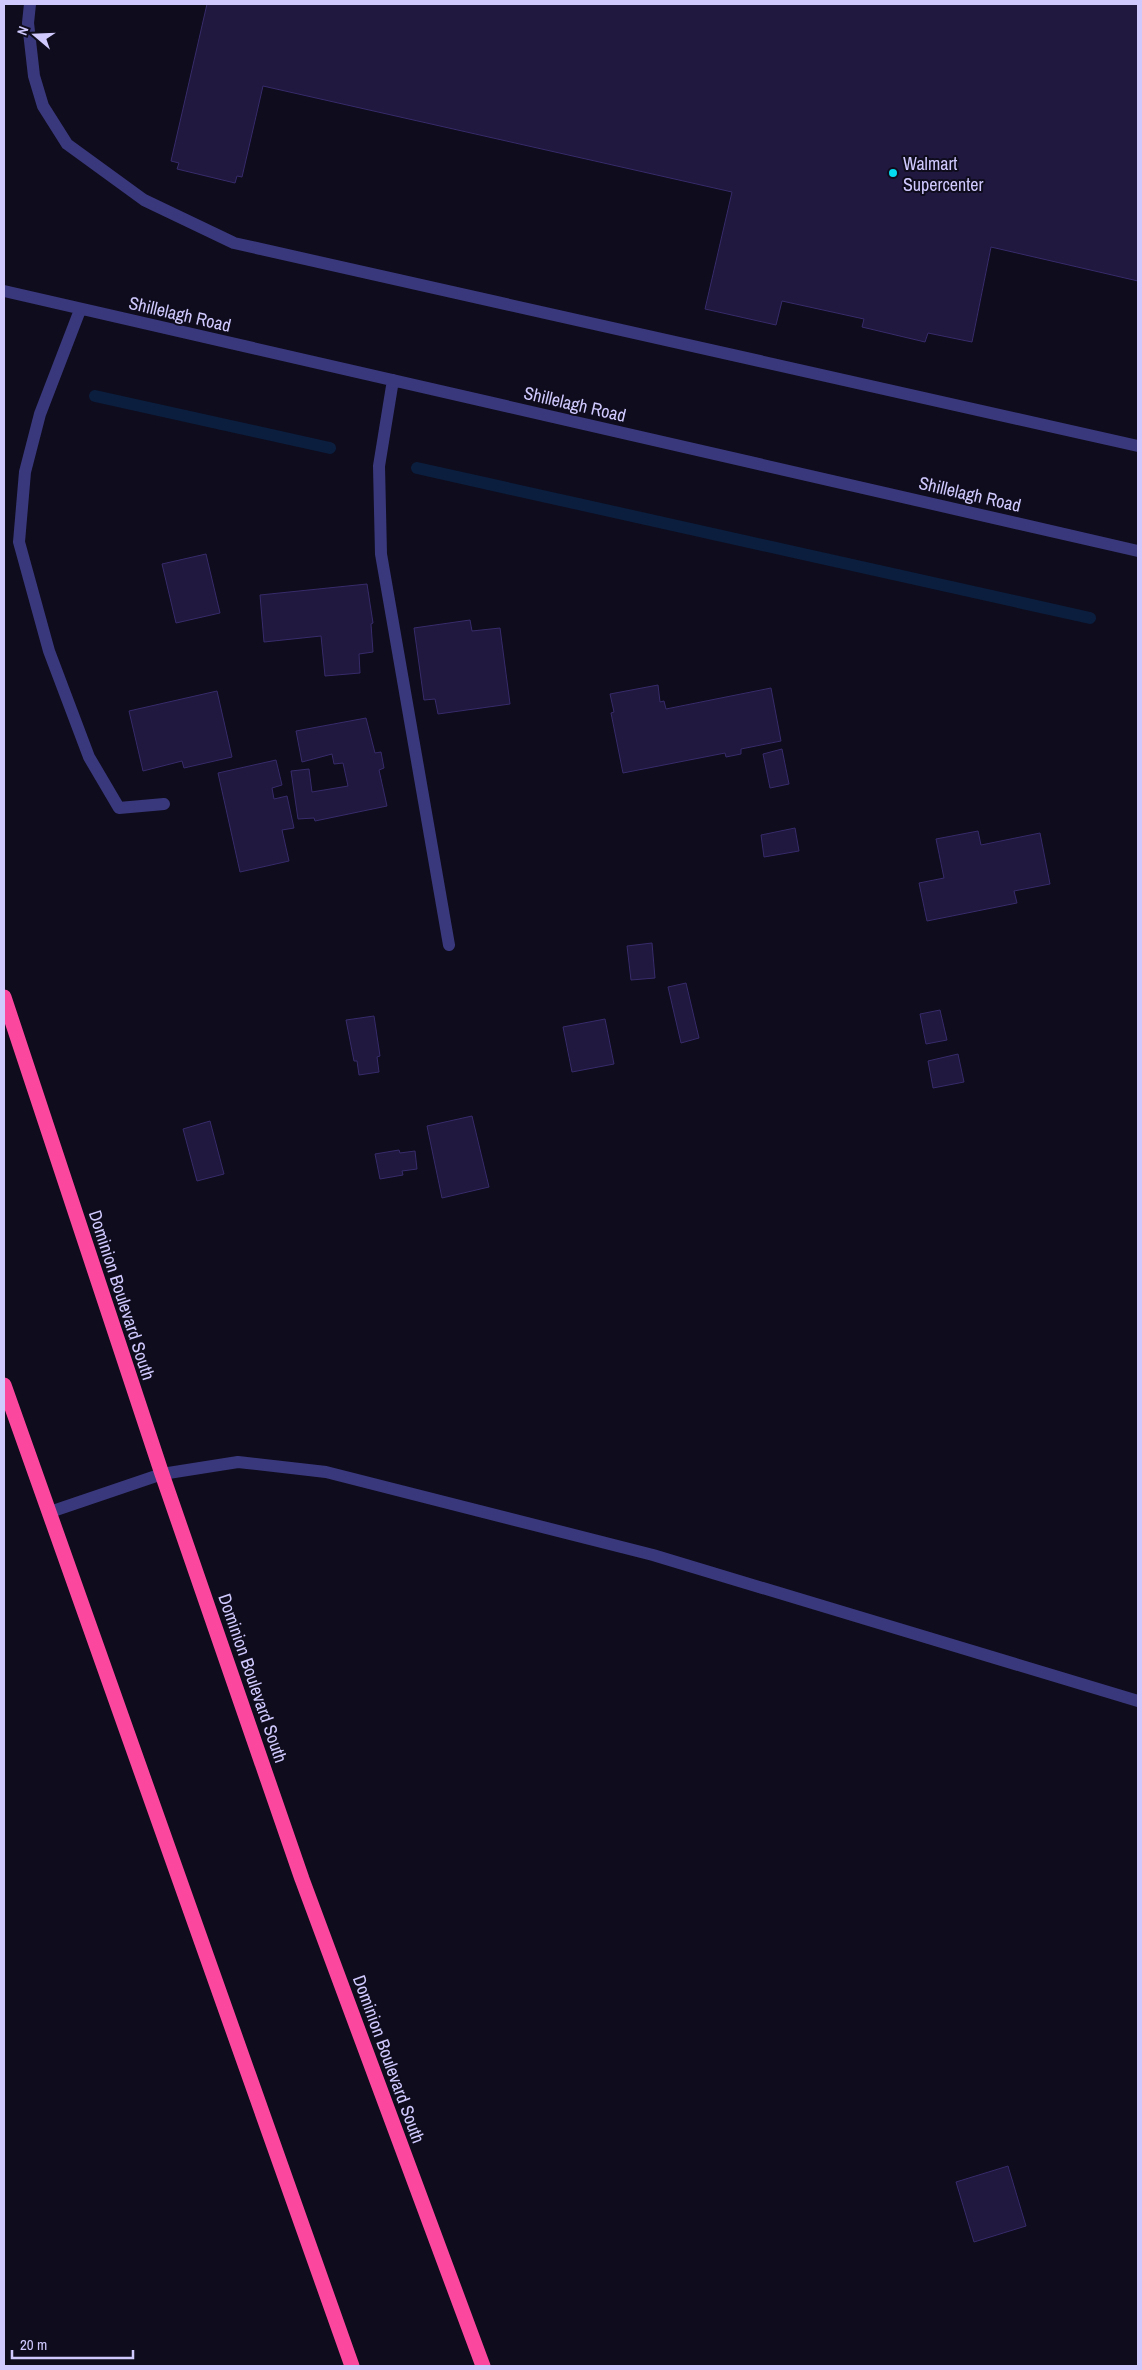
<svg xmlns="http://www.w3.org/2000/svg" width="1142" height="2370" font-family="'Archivo Narrow',sans-serif">
<rect width="100%" height="100%" fill="#0f0c1d"/>
<g fill="none" stroke-linecap="round" stroke-linejoin="round">
<path stroke="#0b1e3d" stroke-width="12" d="M95 396 330 448
M417 468 1090 618"/>
</g>
<path fill="#20183e" stroke="#372b6a" d="M207 4H1138V281L991 247 972 342 928 333 925 342 862 327 864 319 782 301 776 325 705 309 732 192 263 86 242 177 237 176 235 183 177 169 179 163 171 161Z
M206 554 220 613 176 623 162 564Z
M367 584 373 623 371 624 373 652 359 654 360 673 325 676 321 636 264 642 260 595Z
M470 620 472 631 500 628 510 704 438 714 435 699 424 700 414 628Z
M658 685 660 702 664 701 666 709 771 688 781 741 741 749V754L726 757 725 753 623 773 611 713 614 712 610 694Z
M217 691 232 757 184 768 182 761 143 771 129 711Z
M366 718 375 753 381 752 384 768 379 770 387 806 315 821 314 818 298 819 291 771 309 769 312 792 348 786 343 763 334 764 332 754 302 762 296 731Z
M782 749 789 784 770 788 763 754Z
M276 760 282 785 272 788 274 799 287 796 294 828 282 830 289 861 240 872 218 773Z
M795 828 799 851 764 857 761 835Z
M978 831 981 845 1040 833 1050 884 1014 891 1017 903 927 921 919 883 944 878 936 839Z
M652 943 655 978 631 980 627 946Z
M686 983 699 1038 681 1043 668 987Z
M940 1010 947 1040 926 1044 920 1014Z
M374 1016 380 1056 377 1057 379 1072 359 1075 357 1061H354L346 1020Z
M605 1019 614 1064 572 1072 563 1027Z
M958 1054 964 1082 933 1088 928 1061Z
M472 1116 489 1187 442 1198 427 1126Z
M210 1121 224 1174 197 1181 183 1129Z
M399 1150 400 1153 415 1151 417 1169 402 1171 403 1175 380 1179 375 1154Z
M1008 2166 1026 2226 974 2242 956 2182Z"/>
<g fill="none" stroke-linecap="round" stroke-linejoin="round">
<path stroke="#3a387c" stroke-width="12" d="M30 4 28 23 34 76 43 106 67 144 144 200 234 243 1138 446
M4 291 1138 551
M80 310 40 414 25 472 19 542 49 651 89 757 119 808 164 804
M393 380 379 466 381 554 449 945
M50 1512 162 1474 238 1462 326 1472 653 1555 1138 1701"/>
<path stroke="#fc479f" stroke-width="15" d="M4 997 162 1474 302 1879 483 2366
M4 1385 352 2366"/>
</g>
<circle fill="#04daf0" stroke="#0f0c1d" stroke-width="2" cx="893" cy="173" r="5"/>
<g text-anchor="middle" dominant-baseline="central" stroke-width="4" stroke-linejoin="round" paint-order="stroke">
<g font-size="18" fill="#cfc9fe" stroke="#0f0c1d" text-anchor="start">
<text x="903" y="163">Walmart<tspan x="903" dy="21">Supercenter</tspan></text>
</g>
<g font-size="18" fill="#cfc9fe" stroke="#0f0c1d">
<text transform="translate(180 314) rotate(13)">Shillelagh Road</text>
<text transform="translate(575 404) rotate(13)">Shillelagh Road</text>
<text transform="translate(970 494) rotate(13)">Shillelagh Road</text>
<text transform="translate(122 1295) rotate(72)">Dominion Boulevard South</text>
<text transform="translate(253 1678) rotate(71)">Dominion Boulevard South</text>
<text transform="translate(389 2059) rotate(70)">Dominion Boulevard South</text>
</g>
</g>
<rect width="1142" height="2370" fill="none" stroke="#cfc9fe" stroke-width="10"/>
<g transform="translate(35 35) rotate(289)" stroke="#0f0c1d" stroke-width="4" paint-order="stroke">
<path d="M0-4L9 19L0 12L-9 19Z" fill="#cfc9fe"/>
<text y="-8" font-size="14" font-weight="bold" text-anchor="middle" fill="#cfc9fe">N</text>
</g>
<path d="M12 2350v8h121v-8" fill="none" stroke="#cfc9fe" stroke-width="2.5"/>
<text x="20" y="2350" font-size="15" fill="#cfc9fe" stroke="#0f0c1d" stroke-width="4" paint-order="stroke">20 m</text>
</svg>
